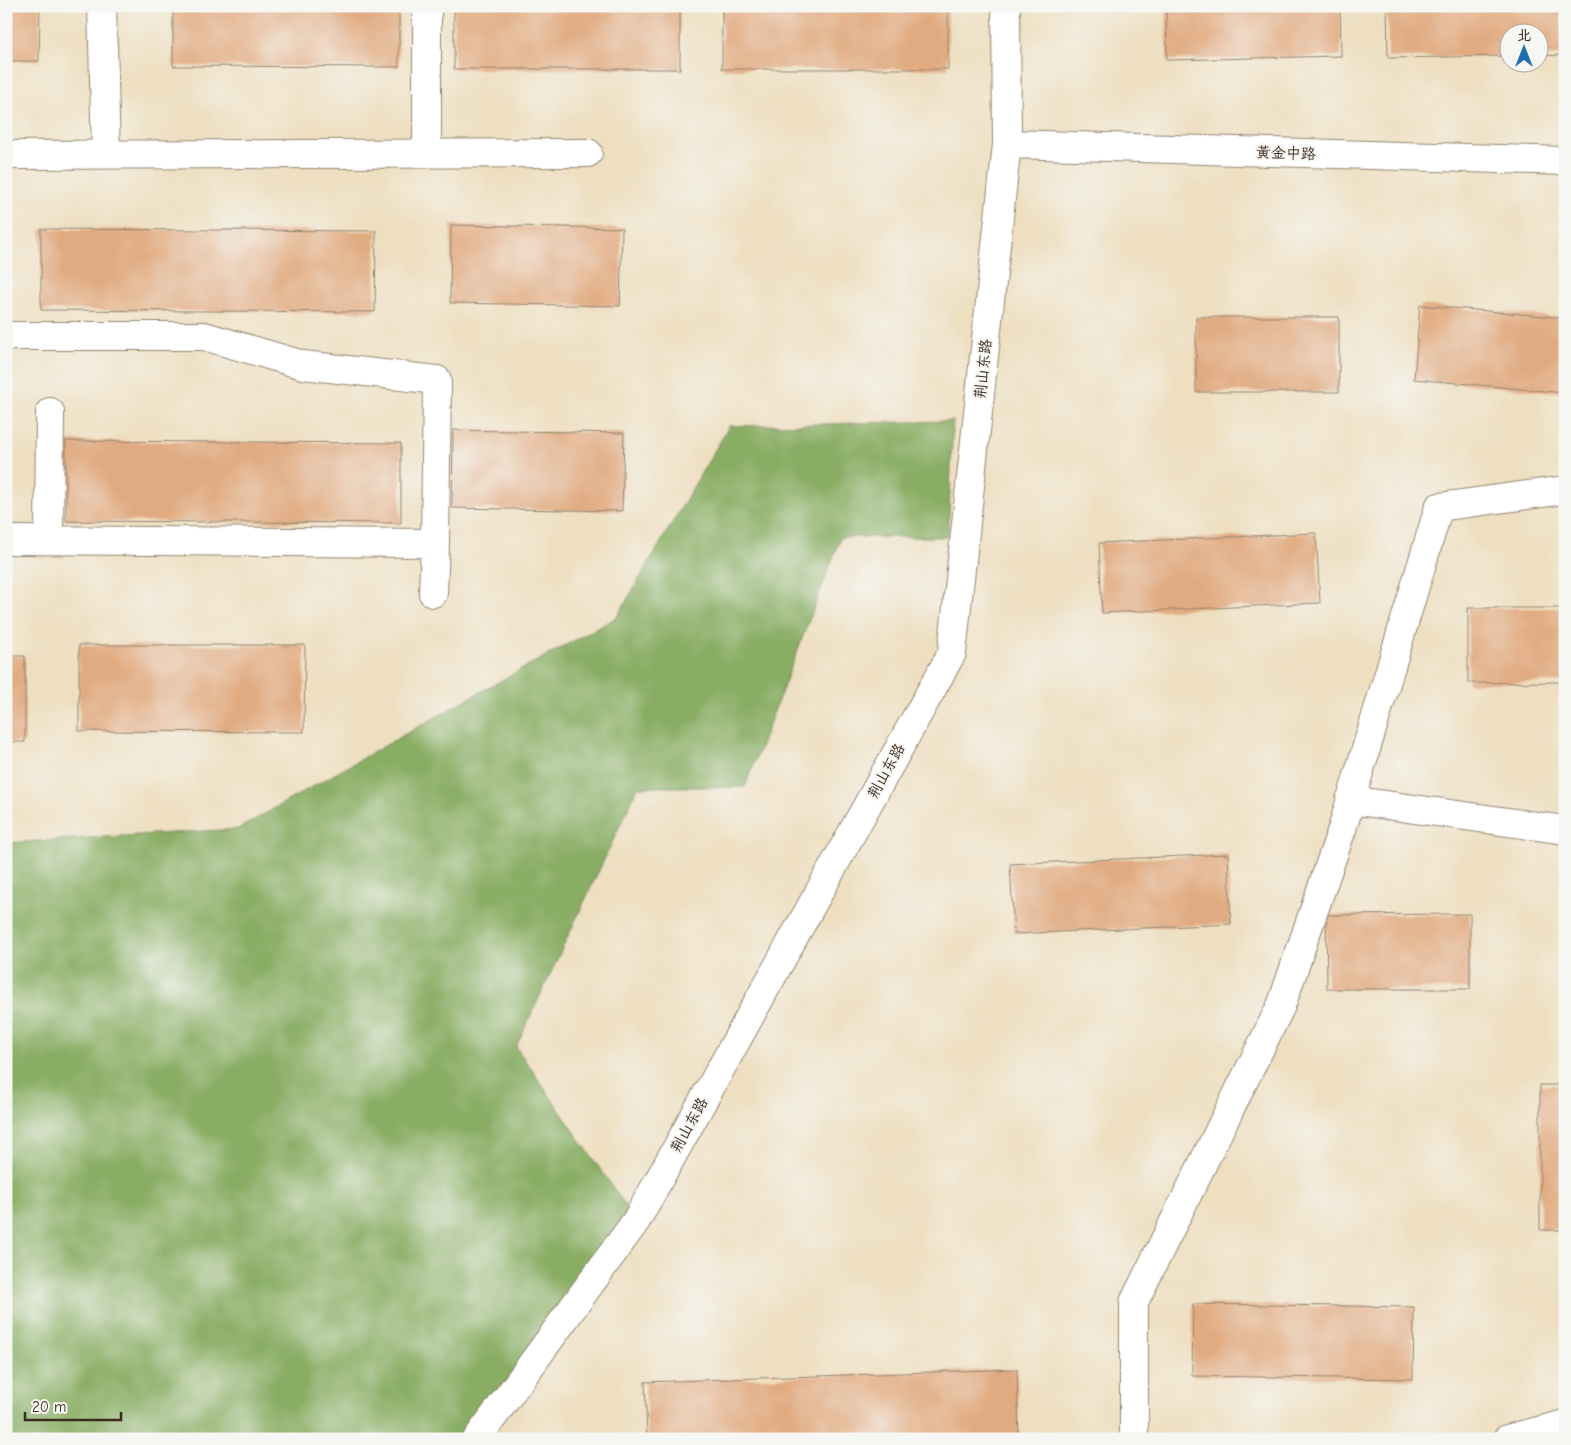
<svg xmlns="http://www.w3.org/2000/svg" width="1571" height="1445" font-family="'Comic Neue','LXGW WenKai TC',sans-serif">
<rect width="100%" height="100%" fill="#f6f6f2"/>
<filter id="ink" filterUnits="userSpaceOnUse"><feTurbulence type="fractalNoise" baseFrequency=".02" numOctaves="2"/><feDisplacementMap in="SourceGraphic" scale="10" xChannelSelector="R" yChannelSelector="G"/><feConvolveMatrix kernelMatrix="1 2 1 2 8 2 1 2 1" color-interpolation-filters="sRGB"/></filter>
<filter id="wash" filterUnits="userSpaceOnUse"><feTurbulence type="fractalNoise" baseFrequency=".0096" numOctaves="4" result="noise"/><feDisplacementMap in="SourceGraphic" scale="20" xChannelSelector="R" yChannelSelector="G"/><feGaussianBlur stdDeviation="1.12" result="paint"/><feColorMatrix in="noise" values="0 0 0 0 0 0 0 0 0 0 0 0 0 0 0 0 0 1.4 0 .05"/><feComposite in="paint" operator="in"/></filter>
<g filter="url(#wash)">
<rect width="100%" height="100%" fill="#eedfc1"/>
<path fill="#88ad63" stroke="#626c40" d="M953 421 948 537H841L745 787H638L516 1047 636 1221 477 1439H6V843L238 829 462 702 617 617 729 426Z"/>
<g id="blocks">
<path fill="#e1ab81" d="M6 6H40L39 61H6Z
M173 6H399V67L173 66Z
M454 6H680V69H454Z
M722 6H948V69H722Z
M1166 6H1340L1341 56 1167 60Z
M1387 6H1561L1562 55 1538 56V32H1508V56L1388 58Z
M451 225 622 228 620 306 450 303Z
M41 229 376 231 375 312 41 310Z
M1420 305 1565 318V393L1414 379Z
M1196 317H1339V392H1196Z
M453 430 624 433 622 511 452 508Z
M66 441 401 443V523L66 521Z
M1316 533 1320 603 1102 613 1099 543Z
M1468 608H1565V682L1468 683Z
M79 645H305L304 732 79 731Z
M6 656H25V742H6Z
M1228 854 1231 924 1014 934 1010 864Z
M1470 914V989H1327L1326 915Z
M1540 1085H1565V1230H1540Z
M1193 1304 1414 1307 1413 1379 1192 1376Z
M1017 1369 1019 1439H647L645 1382Z"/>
</g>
</g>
<g filter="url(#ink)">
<use href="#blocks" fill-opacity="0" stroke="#948470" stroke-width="1"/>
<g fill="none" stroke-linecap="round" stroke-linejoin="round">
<g stroke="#948470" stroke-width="30">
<path id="minor" d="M102 6 106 154
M427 6V153
M1007 144 1565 161
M6 155 588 153
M6 336H204L303 365 437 380 435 543
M49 539 50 412
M6 540 435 543 433 593
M1350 800 1565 830
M477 1439 636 1221 952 653 1007 144 1006 6
M1134 1439V1302L1281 1006 1342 829 1439 507 1565 490
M1507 1439 1565 1424"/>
</g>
<use href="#minor" stroke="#fff" stroke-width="28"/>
</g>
</g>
<g text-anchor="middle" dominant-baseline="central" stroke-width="4" stroke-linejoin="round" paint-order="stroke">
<g font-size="15" fill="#3b2a1e" stroke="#f6f6f2">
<text transform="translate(1286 153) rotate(2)">黄金中路</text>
<text transform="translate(983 369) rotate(-84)">荆山东路</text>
<text transform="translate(886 771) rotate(-61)">荆山东路</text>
<text transform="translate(689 1125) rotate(-61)">荆山东路</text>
</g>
</g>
<rect width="1571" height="1445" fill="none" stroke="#f6f6f2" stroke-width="25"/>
<g transform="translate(1524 48)"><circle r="24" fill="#f6f6f2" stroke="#aba49d"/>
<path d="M0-4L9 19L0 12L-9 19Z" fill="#1f6fb2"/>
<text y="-8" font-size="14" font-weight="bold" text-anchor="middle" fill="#3b2a1e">北</text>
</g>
<path d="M25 1412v8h96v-8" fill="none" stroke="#3b2a1e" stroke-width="2.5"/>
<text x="32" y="1412" font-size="15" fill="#3b2a1e" stroke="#f6f6f2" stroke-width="4" paint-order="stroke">20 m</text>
</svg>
